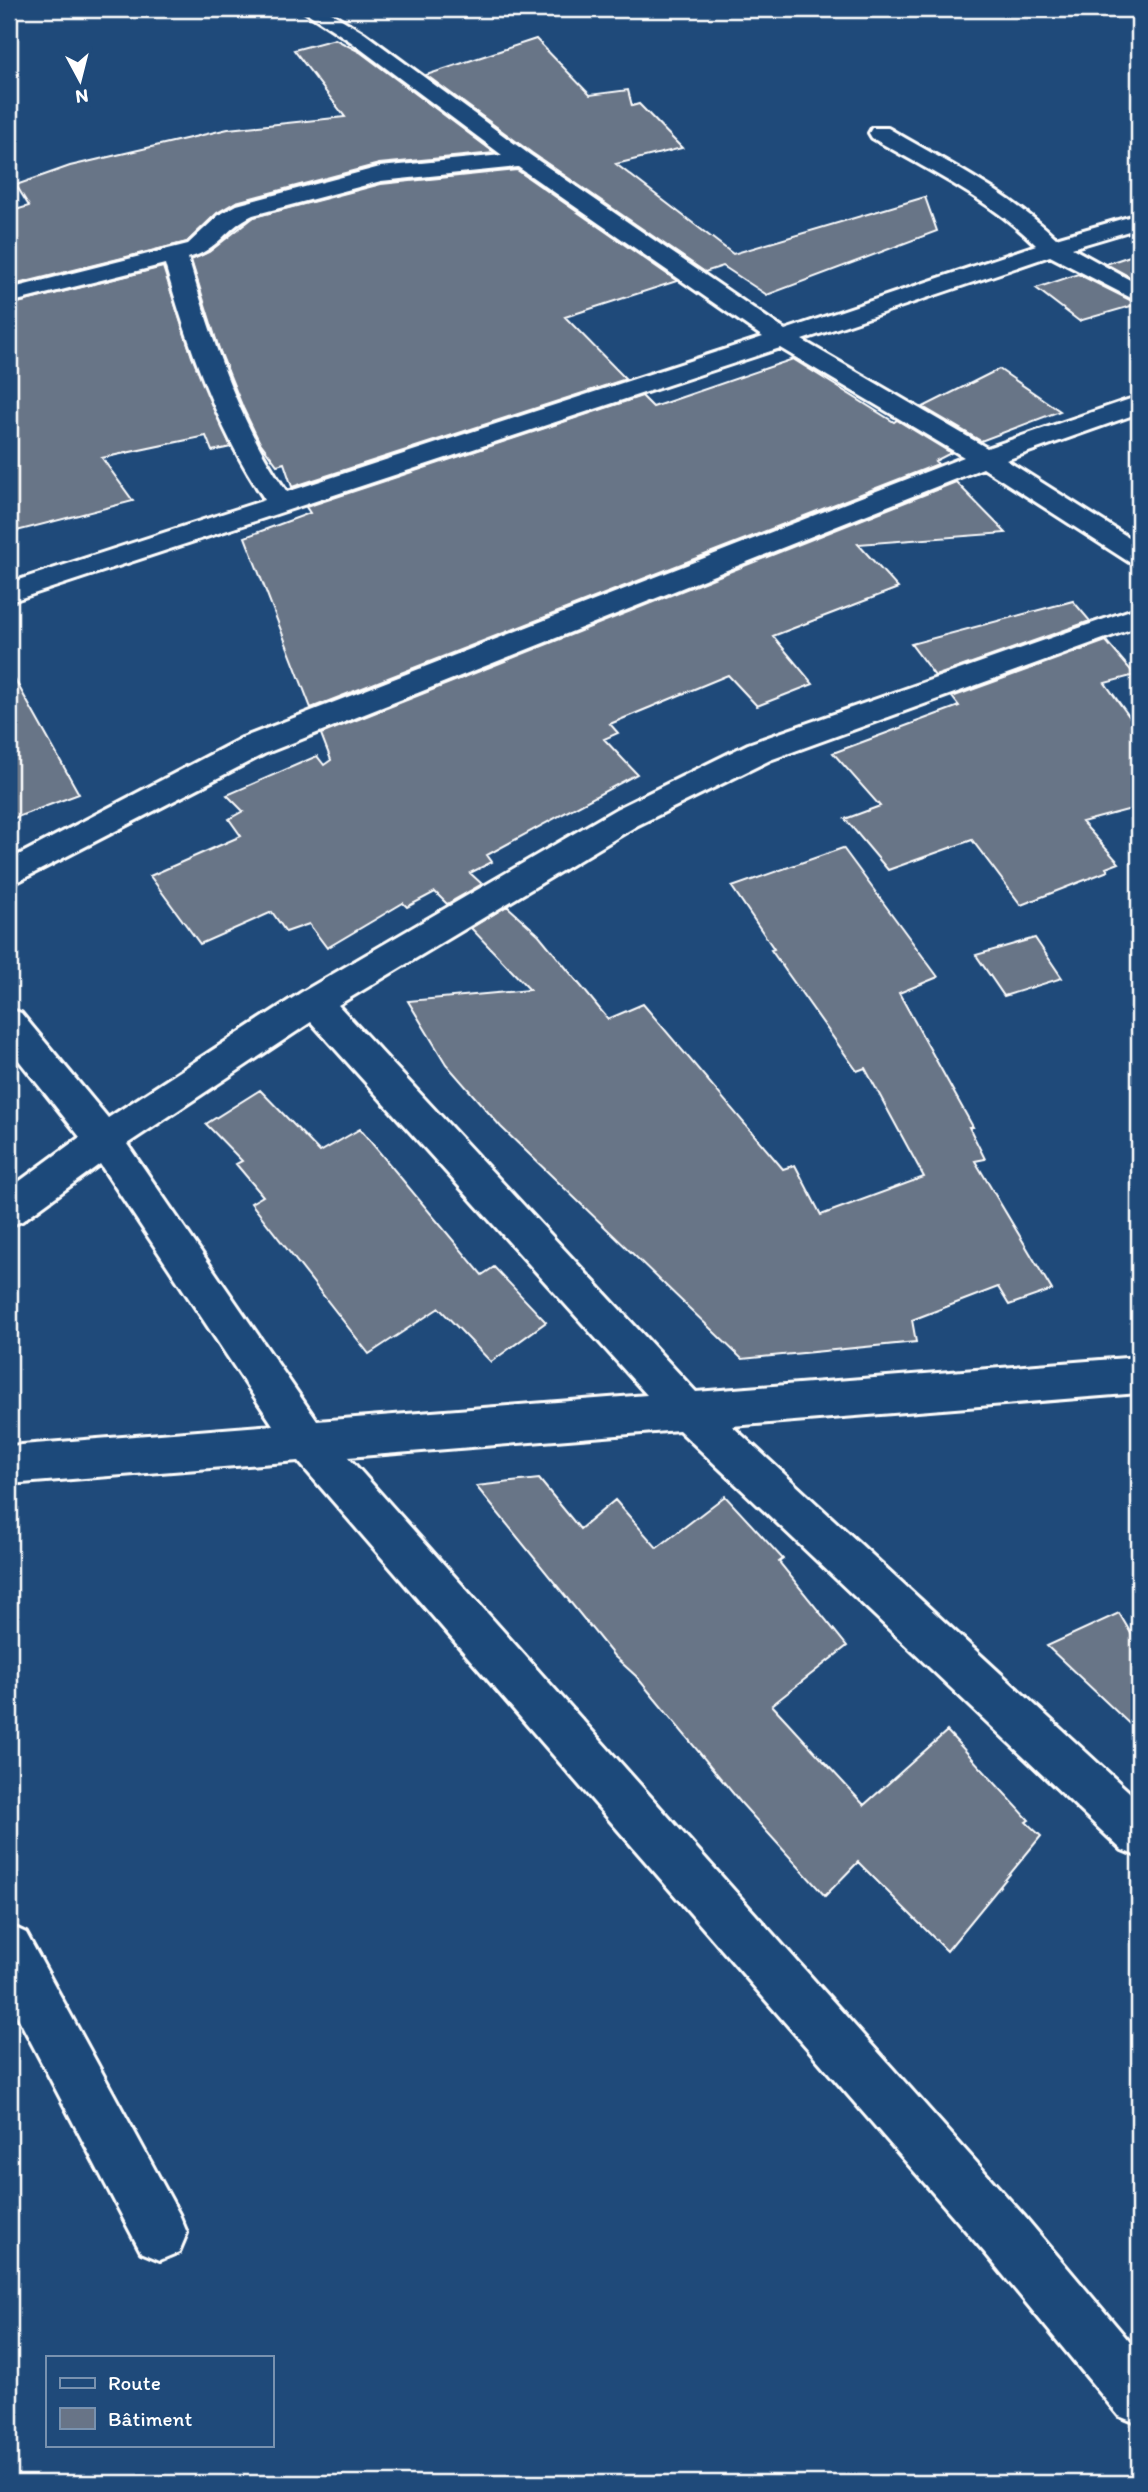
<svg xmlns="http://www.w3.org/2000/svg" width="1148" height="2492" font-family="Itim,sans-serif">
<rect width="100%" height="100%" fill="#1f4a7a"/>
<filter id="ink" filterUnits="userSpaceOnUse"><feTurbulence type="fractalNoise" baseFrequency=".0143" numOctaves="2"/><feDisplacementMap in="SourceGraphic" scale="14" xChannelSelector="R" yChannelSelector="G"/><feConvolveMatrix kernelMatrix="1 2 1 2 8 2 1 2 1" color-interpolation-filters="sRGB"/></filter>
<g filter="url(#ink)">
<path fill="#687487" stroke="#fff" stroke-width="2" d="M335 39 360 52 495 153 379 164 236 202 217 213 187 242 9 286V212L29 206 16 185 70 166 228 129 345 117 294 50Z
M536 39 590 95 628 90 632 106 639 104 682 148 616 164 733 254 925 197 937 231 767 295 723 266 705 272 532 153 426 75Z
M517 170 677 281 565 317 626 379 292 487 284 463 277 465 259 441 243 408 219 349 191 260 209 252 254 217 381 184Z
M1139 253V282L1106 264Z
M163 267 192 357 231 447 212 451 206 436 102 458 133 501 9 533V305Z
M1078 274 1138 304 1079 321 1036 288Z
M793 359 894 422 897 420 951 453 935 461 938 464 311 708 245 537 310 513 306 507 642 396 653 407Z
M999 369 1060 411 981 441 923 407Z
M956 482 1006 533 858 544 898 588 773 636 813 684 757 706 728 675 610 724 618 733 604 739 637 774 487 855 492 862 470 873 482 884 447 904 435 892 407 907 403 903 327 948 309 924 286 932 272 912 200 944 150 876 241 836 229 819 243 811 227 795 317 756 324 765 331 760 321 734Z
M1073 601 1090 621 935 676 911 644Z
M1106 641 1135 675 1105 683 1139 730V807L1082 822 1119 863 1106 868 1108 871 1021 905 972 840 888 870 845 819 880 806 833 753 959 706 952 697Z
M9 669 79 794 9 820Z
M843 848 938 977 899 993 973 1127H969L985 1159 975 1161 1052 1290 1009 1305 998 1287 912 1320 916 1342 742 1359 501 1127 446 1064 408 1001 530 990 471 928 507 906 539 935 608 1019 643 1004 783 1169 795 1165 821 1215 924 1177 865 1068 857 1071 771 950 774 949 732 887Z
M1035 938 1062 978 1004 996 976 955Z
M260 1090 320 1152 360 1129 482 1275 494 1267 546 1322 491 1362 439 1308 369 1354 251 1203 263 1196 236 1164 242 1161 206 1124Z
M539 1479 580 1529 615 1500 657 1548 725 1496 783 1559 779 1562 847 1646 772 1705 864 1805 947 1731 1029 1820 1026 1822 1041 1836 947 1951 858 1862 825 1896 741 1803 636 1676 614 1656 476 1486Z
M1119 1613 1139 1647V1733L1047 1646Z"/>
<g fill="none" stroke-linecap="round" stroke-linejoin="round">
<g stroke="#fff" stroke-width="6">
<path id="minor" d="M301 9H325L364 33 530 155 785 330 1036 245C989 199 928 170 872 138L869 133 872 128H888C946 162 1008 192 1056 238L1139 214V228L1072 248 1139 285V302L1050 256 802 340 987 448 1139 396V413L1006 460 1139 544V565L1129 562 983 468 264 754 9 886V860L242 738 964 457 780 348 9 602V583L265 500C216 427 189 347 165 264L9 303V289L188 244 219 215 237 205 380 167 502 155 350 41ZM518 167 763 337 287 492C238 422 212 340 188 258 219 250 225 228 253 215L381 181Z
M1139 607V626L770 760 638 825 338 1005 696 1392 1139 1357V1393L732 1426 1139 1801V1857L1122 1850 679 1430 348 1457 1024 2216 1139 2353V2424L1119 2416 986 2254 298 1461 9 1484V1446L273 1425 100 1164 22 1221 9 1226V1189L80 1137 9 1048V1009L21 1013 108 1118 302 992 616 809 748 744ZM311 1022 647 1395 317 1421 127 1144Z
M9 1925 26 1933 179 2214 187 2233 179 2252 160 2260 141 2252 9 2000Z"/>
</g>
<use href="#minor" fill="#1f4a7a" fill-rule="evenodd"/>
</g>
</g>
<rect width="1148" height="2492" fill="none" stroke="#1f4a7a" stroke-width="35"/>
<rect x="18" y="18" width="1113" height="2457" fill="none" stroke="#fff" stroke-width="2.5" filter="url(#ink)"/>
<rect x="46" y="2356" width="228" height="91" fill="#1f4a7a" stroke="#7992af" stroke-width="2"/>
<rect x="60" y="2378" width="35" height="10" fill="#1f4a7a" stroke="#7992af" stroke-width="2"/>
<text x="108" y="2390" font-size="21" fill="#ffffff">Route</text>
<rect x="60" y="2408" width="35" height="21" fill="#687487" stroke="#7992af" stroke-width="2"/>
<text x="108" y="2426" font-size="21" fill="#ffffff">Bâtiment</text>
<g transform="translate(80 80) rotate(173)" stroke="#1f4a7a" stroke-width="5" paint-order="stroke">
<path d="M0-5L12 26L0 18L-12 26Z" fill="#ffffff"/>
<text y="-10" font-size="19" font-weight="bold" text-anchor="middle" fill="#ffffff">N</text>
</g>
</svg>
